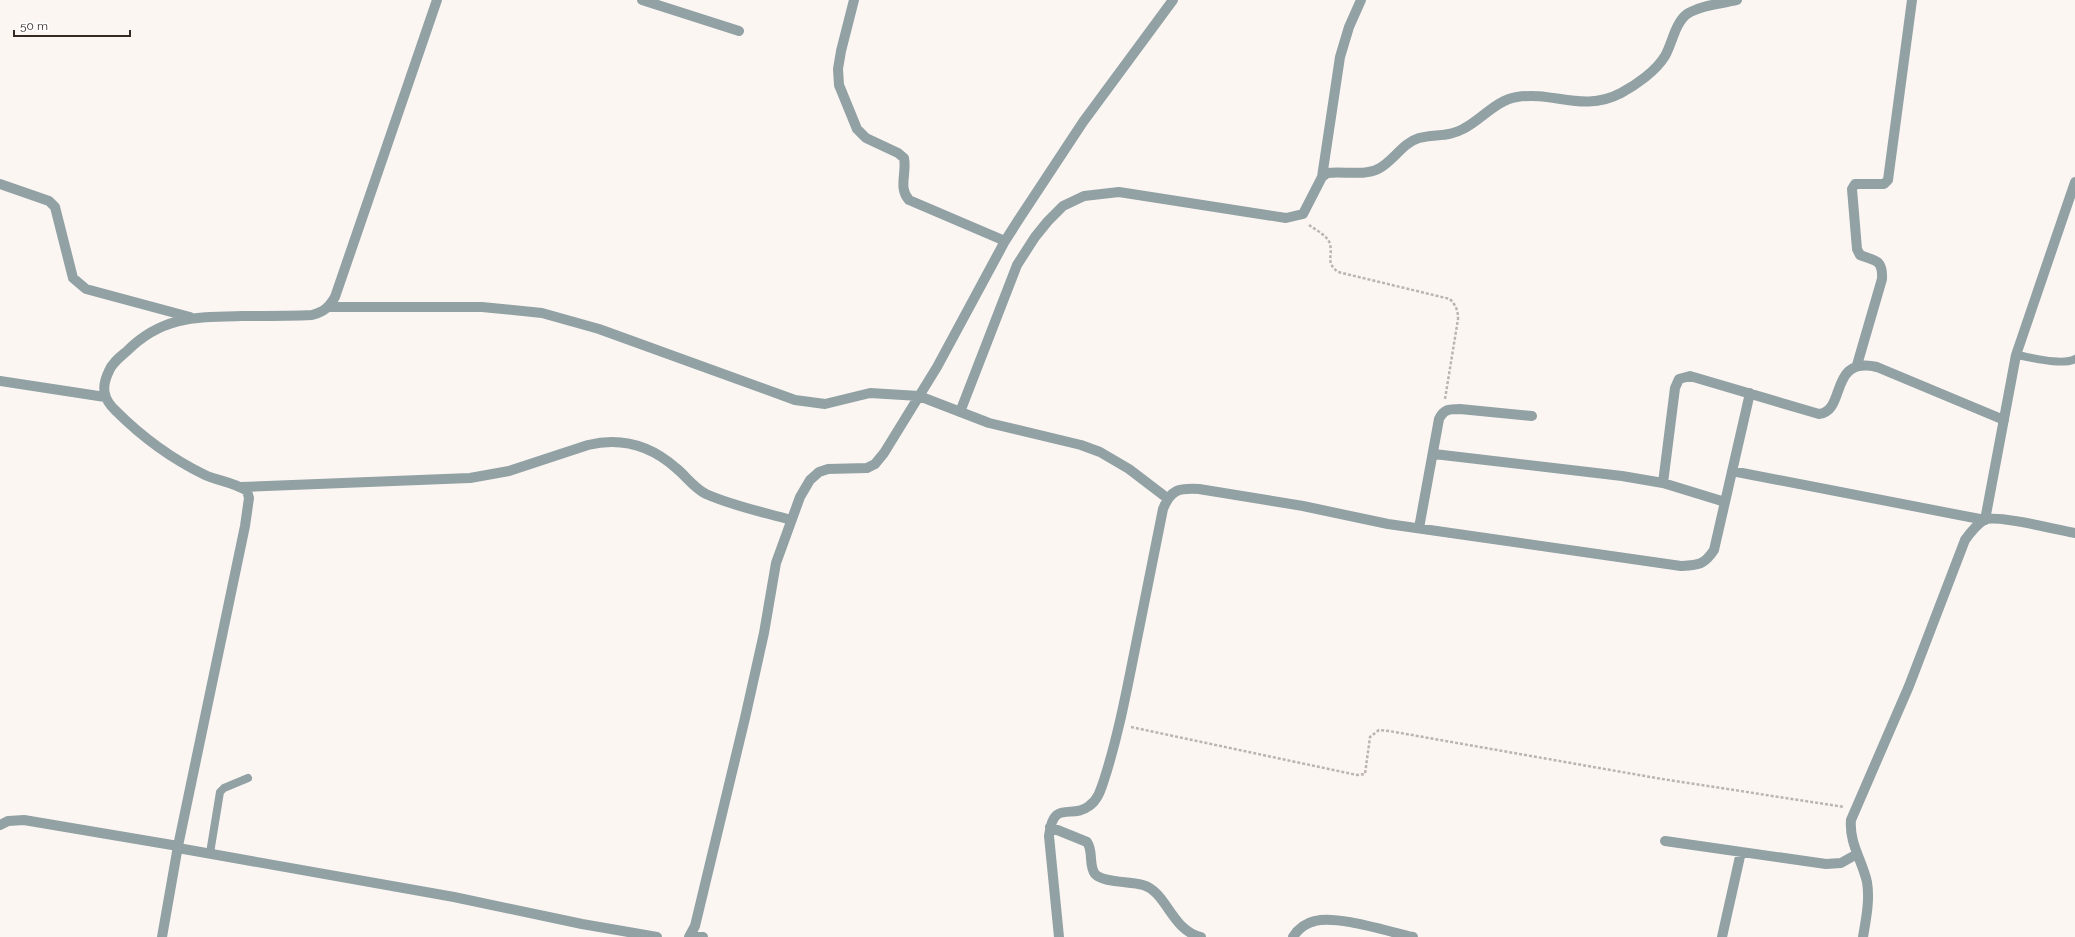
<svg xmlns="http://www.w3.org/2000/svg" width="2075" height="937" font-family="Raleway,sans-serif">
<rect width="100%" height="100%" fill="#fcf6f3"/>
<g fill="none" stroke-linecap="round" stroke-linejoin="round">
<path stroke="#bcb4b0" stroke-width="2.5" stroke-dasharray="3 2" stroke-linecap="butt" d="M1309 225C1316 230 1328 236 1330 244 1333 257 1325 262 1338 272L1450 299C1456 306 1458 310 1458 319L1445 399
M1131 727 1357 775 1365 774 1370 737 1379 730 1389 731 1656 778 1844 807"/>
<path stroke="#91a1a4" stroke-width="8" d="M2016 355C2030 357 2062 366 2075 359
M210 853 220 792 224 788 248 778"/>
<path stroke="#91a1a4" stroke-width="10" d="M642 0 739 31
M854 0 841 51 838 69 839 85 857 129 866 138 898 153 904 158C907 173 898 188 909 200L1005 241
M1322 177 1340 57 1349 27 1361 0
M0 184 49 201 55 207 73 278 86 289 190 317
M329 307H482L542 313 599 329 795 400 825 404 870 393 919 396 989 423 1081 445 1100 452 1129 469 1167 498
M1857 365 1882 279C1883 259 1875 261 1860 255L1857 249 1852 189 1855 184H1884L1888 180 1912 0
M0 381 105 397
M960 412 1017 265 1035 237 1048 221 1063 206 1084 196 1119 192 1286 218 1303 214 1322 177 1327 173C1343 171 1364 176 1378 169 1394 161 1402 143 1419 138 1434 134 1449 137 1463 129 1481 120 1496 100 1517 97 1554 91 1583 113 1621 93 1636 85 1656 71 1665 56 1672 44 1675 23 1687 14 1701 5 1721 4 1737 0
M1434 454 1622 476 1663 483 1725 502
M1732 471 1985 520 2016 355 2075 182
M1663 483 1675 388 1679 379 1690 376 1819 414C1847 411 1828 356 1877 367L2004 420
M241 487 470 478 509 471 588 445C621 437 650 445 676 468 686 476 694 488 706 494 733 506 763 512 791 520
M1419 528 1439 419C1444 409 1449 409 1460 409L1532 416
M0 825 8 821 24 820 178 846
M1050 827 1087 842C1094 852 1088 865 1095 874 1103 883 1131 881 1143 885 1167 892 1171 930 1201 937
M1665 841 1826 864 1841 863 1857 854
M178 848 454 897 582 924 657 937
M691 935 703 937
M162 937 178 846 245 526 249 498 247 491C234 482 218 481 205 475 172 459 142 437 116 411 103 399 101 387 109 371 112 363 120 357 127 351 162 316 196 317 242 316 265 316 289 316 312 315 324 312 329 307 335 297L437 0
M689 937 695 926 745 718 764 633 776 563 800 497 810 480 819 472 828 469 867 468 875 464 884 453 937 367 1005 241 1019 219 1083 122 1173 0
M1059 937 1049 836C1053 798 1072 820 1089 806 1098 800 1101 789 1104 780 1117 740 1125 699 1133 659 1143 609 1153 559 1163 509 1171 489 1179 488 1199 489L1303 506 1388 524 1681 566C1699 565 1704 565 1714 550L1750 393
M1293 937C1298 929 1306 923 1315 921 1338 915 1389 932 1413 937
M1722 937 1741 852
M1863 937C1866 919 1870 900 1867 882 1862 860 1849 843 1851 820L1909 686 1965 540C1970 533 1976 525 1984 520 1995 514 2059 530 2075 533"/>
</g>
<path d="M14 30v6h116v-6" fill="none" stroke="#352a23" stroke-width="2"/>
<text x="20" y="30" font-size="12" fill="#352a23" stroke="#ffffff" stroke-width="3" paint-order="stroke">50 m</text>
</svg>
